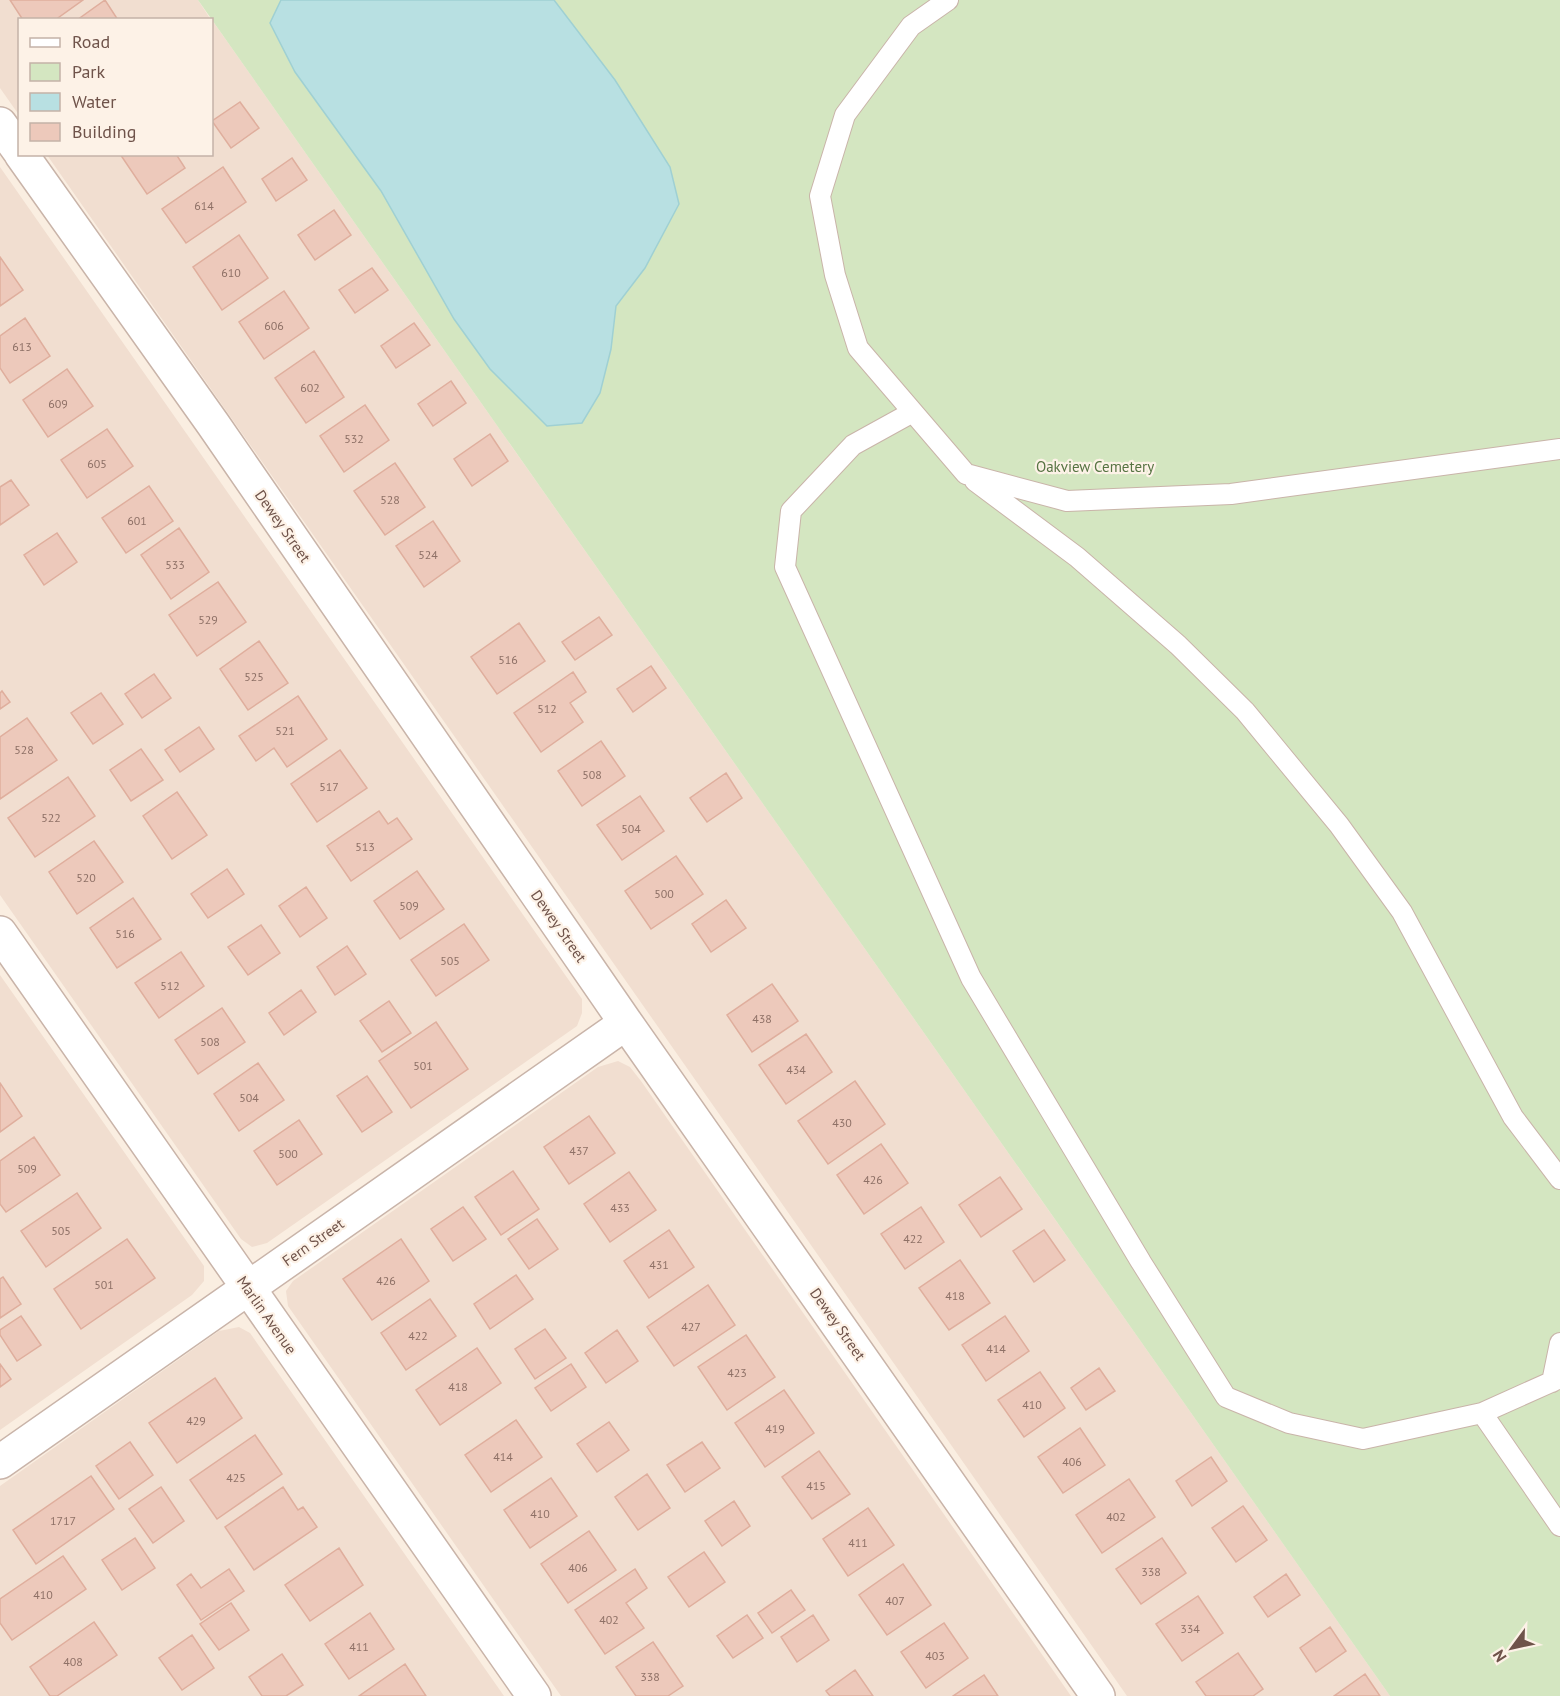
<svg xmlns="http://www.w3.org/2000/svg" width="1560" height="1696" font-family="'PT Sans',sans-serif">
<rect width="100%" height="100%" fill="#faeee1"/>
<path fill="#f1ded0" d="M0 0H198L211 20H20L19 115 0 88Z
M212 20 1390 1696H1127L47 155 212 154Z
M0 167 582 999V1013L577 1026 267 1243 252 1247 241 1239 0 895Z
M0 975 204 1266V1281L192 1295 0 1430Z
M618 1061 630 1067 641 1081 1071 1696H561L288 1306 286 1291 293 1281 598 1067Z
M239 1327 250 1333 504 1696H0V1486L219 1331Z"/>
<path fill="#d4e6c1" d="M198 0H1560V1696H1390Z"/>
<path fill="#b8e0e2" stroke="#9fd0d3" stroke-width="1.5" d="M281 0H554L615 80 670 167 679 204 645 268 616 306 611 349 600 393 582 423 547 426 490 369 454 319 381 191 295 72 270 23Z"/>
<path fill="#edc9bb" stroke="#dfae9d" stroke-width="1.5" d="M10 0H83L55 20H23Z
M105 0 118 20H77Z
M240 102 259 128 231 148 212 121Z
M120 154H176L185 168 147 194Z
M292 158 307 180 276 201 262 179Z
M223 167 246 202 186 243 162 209Z
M334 210 351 235 315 260 298 235Z
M239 235 268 278 222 310 193 267Z
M0 257 23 290 0 306Z
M372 268 388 290 355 313 339 290Z
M284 291 309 328 264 359 239 322Z
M25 318 50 356 10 383 0 368V336Z
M414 323 430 345 396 368 381 346Z
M314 351 344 397 306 423 275 378Z
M67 369 93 406 48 437 23 400Z
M451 381 466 403 433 426 418 404Z
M365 405 389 440 344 472 320 436Z
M107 429 133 466 87 498 61 460Z
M490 434 508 461 472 486 454 459Z
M395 463 425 507 385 535 354 491Z
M11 480 29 505 0 525V487Z
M149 486 173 521 126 553 102 518Z
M433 521 460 561 424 587 396 546Z
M179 528 209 572 171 599 141 555Z
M57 533 77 562 44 585 24 555Z
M218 582 246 622 197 656 169 615Z
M599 617 612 635 575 660 562 642Z
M519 623 545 661 497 694 471 657Z
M259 641 288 683 248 710 220 669Z
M651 666 666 688 633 712 617 689Z
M573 672 586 692 570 703 583 722 541 752 514 713Z
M154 674 171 698 142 718 125 694Z
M2 691 10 702 0 709V693Z
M101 693 123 724 93 744 71 713Z
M298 696 327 739 287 767 274 748 256 761 239 736Z
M27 718 57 760 0 799V737Z
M199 727 214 749 180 772 165 750Z
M601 741 625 776 582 806 558 771Z
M141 749 163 780 131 801 110 770Z
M340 750 367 788 317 822 291 784Z
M726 773 742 798 707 822 690 798Z
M68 777 95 816 35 857 8 818Z
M177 792 207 835 172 859 143 816Z
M640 796 664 831 622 860 597 825Z
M379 811 388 824 397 818 412 839 351 881 327 846Z
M94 841 123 882 77 914 49 872Z
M676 856 703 894 651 929 625 891Z
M227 869 244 894 208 918 191 894Z
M417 871 444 909 400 939 374 901Z
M306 887 327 918 300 937 279 906Z
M133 898 161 939 117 968 90 928Z
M726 900 746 928 711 952 692 924Z
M464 924 489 960 436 996 411 960Z
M261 925 280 953 248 975 228 947Z
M347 946 366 974 335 995 317 967Z
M181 952 204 986 159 1018 135 983Z
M772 984 798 1021 752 1052 727 1015Z
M301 990 316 1012 284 1035 269 1013Z
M389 1001 411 1033 382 1052 360 1021Z
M222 1008 245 1042 198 1074 175 1040Z
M436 1022 468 1069 411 1108 379 1061Z
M806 1034 832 1072 786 1104 759 1065Z
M258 1063 284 1100 239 1131 214 1094Z
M367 1076 392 1112 362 1132 337 1096Z
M855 1081 885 1124 828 1164 798 1121Z
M0 1083 22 1116 0 1132Z
M589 1116 615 1153 569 1184 544 1147Z
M299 1120 322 1154 277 1185 254 1151Z
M34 1137 60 1175 6 1212 0 1204V1161Z
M881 1144 908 1183 864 1214 837 1175Z
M513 1171 539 1209 501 1235 475 1197Z
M629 1172 656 1210 610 1242 584 1204Z
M1000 1177 1022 1209 981 1237 959 1205Z
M77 1193 101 1228 46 1267 21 1231Z
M463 1207 486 1239 453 1261 431 1229Z
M921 1207 944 1242 905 1269 881 1234Z
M537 1219 558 1249 529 1269 508 1239Z
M669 1230 694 1267 649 1298 624 1261Z
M1044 1230 1065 1260 1034 1282 1013 1251Z
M127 1239 155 1278 81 1329 54 1289Z
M401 1239 429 1281 372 1320 343 1279Z
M960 1260 990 1303 949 1330 919 1288Z
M516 1275 533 1299 490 1329 474 1304Z
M3 1277 21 1304 0 1318V1279Z
M708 1285 735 1325 674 1366 647 1327Z
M430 1299 456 1336 406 1370 381 1333Z
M21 1316 41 1345 17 1361 0 1335V1330Z
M1005 1316 1029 1351 986 1381 962 1345Z
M545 1329 566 1358 535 1379 515 1349Z
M617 1330 638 1361 606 1383 585 1353Z
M746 1335 775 1377 727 1410 698 1367Z
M477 1348 501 1383 440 1425 416 1390Z
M0 1364 11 1379 0 1387Z
M571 1364 586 1387 551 1411 535 1388Z
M1099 1368 1115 1391 1086 1410 1071 1388Z
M1040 1372 1065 1408 1024 1437 998 1400Z
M215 1378 242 1418 177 1463 149 1423Z
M784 1390 814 1433 765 1467 735 1423Z
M516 1420 542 1457 491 1492 465 1455Z
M609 1422 629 1450 597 1472 577 1444Z
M1080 1428 1105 1465 1063 1493 1038 1457Z
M255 1435 282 1474 217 1519 190 1480Z
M130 1442 153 1475 119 1499 96 1466Z
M702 1442 720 1468 685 1492 667 1465Z
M819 1451 850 1494 812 1519 782 1477Z
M1211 1457 1227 1481 1192 1506 1176 1481Z
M647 1474 670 1508 638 1530 615 1497Z
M91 1476 114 1509 36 1564 13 1530Z
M551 1478 577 1516 530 1548 504 1510Z
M1129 1479 1155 1517 1102 1553 1076 1515Z
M161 1487 184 1521 153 1543 129 1509Z
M283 1487 298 1510 303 1507 317 1527 254 1570 225 1527Z
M734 1501 750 1526 722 1546 705 1521Z
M1243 1506 1267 1540 1236 1562 1212 1528Z
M868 1508 894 1545 848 1576 823 1539Z
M589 1531 616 1570 568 1603 541 1564Z
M135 1538 155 1568 122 1590 102 1560Z
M1162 1538 1186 1573 1141 1604 1116 1569Z
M339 1548 363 1585 310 1621 285 1585Z
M704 1552 725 1582 689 1607 668 1577Z
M63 1556 86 1589 12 1640 0 1623V1599Z
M903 1564 931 1605 887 1635 859 1595Z
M229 1569 244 1591 201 1620 177 1585 191 1574 201 1588Z
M635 1569 647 1588 626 1603 644 1628 605 1654 575 1610Z
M1286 1574 1300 1595 1268 1617 1254 1597Z
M791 1590 805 1610 772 1633 758 1613Z
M1198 1596 1223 1633 1182 1661 1156 1624Z
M231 1603 249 1630 219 1650 200 1624Z
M370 1613 394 1649 349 1679 325 1644Z
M747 1615 763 1638 733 1658 717 1636Z
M813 1615 829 1640 797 1662 781 1637Z
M94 1622 117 1655 57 1696H50L30 1667Z
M944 1623 968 1658 926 1688 901 1652Z
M1330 1627 1346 1651 1316 1672 1300 1648Z
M192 1635 214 1668 182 1690 159 1658Z
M653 1642 683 1686 668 1696H636L616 1667Z
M1238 1653 1263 1689 1253 1696H1206L1196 1682Z
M282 1654 303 1685 286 1696H262L249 1677Z
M405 1664 426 1696H359Z
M855 1670 873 1696H830L826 1691Z
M1365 1674 1380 1696H1334Z
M984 1675 998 1696H953Z"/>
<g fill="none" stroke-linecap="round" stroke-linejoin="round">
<g stroke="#c9b4a9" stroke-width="22">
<path id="lane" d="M948 0 911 26 845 115 820 196 835 275 858 348 966 474 1067 501 1231 494 1560 449
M911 413 853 445 791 511 785 567 971 978 1141 1262 1226 1397 1289 1423 1363 1439 1482 1413 1560 1378
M975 481 1077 557 1178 645 1245 711 1339 825 1402 912 1513 1117 1560 1179
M1552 1382 1560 1343
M1482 1413 1560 1526"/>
</g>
<g stroke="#c9b4a9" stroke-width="36">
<path id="street" d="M0 124 20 152
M21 154 213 424 626 1023 1098 1696
M0 933 534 1696
M0 1462 626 1023"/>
</g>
<use href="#lane" stroke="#fff" stroke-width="20"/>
<use href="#street" stroke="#fff" stroke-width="33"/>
</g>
<g text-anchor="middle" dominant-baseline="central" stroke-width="4.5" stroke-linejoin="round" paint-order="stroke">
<g font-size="12" fill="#8e7066">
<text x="204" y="205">614</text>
<text x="231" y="272">610</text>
<text x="274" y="325">606</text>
<text x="22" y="346">613</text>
<text x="310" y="387">602</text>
<text x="58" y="403">609</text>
<text x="354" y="438">532</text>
<text x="97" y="463">605</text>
<text x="390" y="499">528</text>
<text x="137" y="520">601</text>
<text x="428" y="554">524</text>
<text x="175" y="564">533</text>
<text x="208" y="619">529</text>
<text x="508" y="659">516</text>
<text x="254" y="676">525</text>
<text x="547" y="708">512</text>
<text x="285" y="730">521</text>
<text x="24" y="749">528</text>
<text x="592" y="774">508</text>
<text x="329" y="786">517</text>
<text x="51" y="817">522</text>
<text x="631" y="828">504</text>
<text x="365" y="846">513</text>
<text x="86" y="877">520</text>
<text x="664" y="893">500</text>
<text x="409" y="905">509</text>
<text x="125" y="933">516</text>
<text x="450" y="960">505</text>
<text x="170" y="985">512</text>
<text x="762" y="1018">438</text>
<text x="210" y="1041">508</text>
<text x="423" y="1065">501</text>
<text x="796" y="1069">434</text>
<text x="249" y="1097">504</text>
<text x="842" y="1122">430</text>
<text x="579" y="1150">437</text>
<text x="288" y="1153">500</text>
<text x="27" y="1168">509</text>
<text x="873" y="1179">426</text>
<text x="620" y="1207">433</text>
<text x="61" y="1230">505</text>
<text x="913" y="1238">422</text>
<text x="659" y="1264">431</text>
<text x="386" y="1280">426</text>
<text x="104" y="1284">501</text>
<text x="955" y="1295">418</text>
<text x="691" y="1326">427</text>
<text x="418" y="1335">422</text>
<text x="996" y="1348">414</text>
<text x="737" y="1372">423</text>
<text x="458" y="1386">418</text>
<text x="1032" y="1404">410</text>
<text x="196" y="1420">429</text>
<text x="775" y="1428">419</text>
<text x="503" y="1456">414</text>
<text x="1072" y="1461">406</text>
<text x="236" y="1477">425</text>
<text x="816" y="1485">415</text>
<text x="540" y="1513">410</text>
<text x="1116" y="1516">402</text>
<text x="63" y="1520">1717</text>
<text x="858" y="1542">411</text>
<text x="578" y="1567">406</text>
<text x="1151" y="1571">338</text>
<text x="43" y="1594">410</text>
<text x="895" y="1600">407</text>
<text x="609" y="1619">402</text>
<text x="1190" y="1628">334</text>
<text x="359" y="1646">411</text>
<text x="935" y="1655">403</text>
<text x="73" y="1661">408</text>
<text x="650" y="1676">338</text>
</g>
<g font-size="15" fill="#577443" stroke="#fdf2e7">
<text x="1095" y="466">Oakview Cemetery</text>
</g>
<g font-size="15" fill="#6f534a" stroke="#fdf2e7">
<text transform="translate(283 526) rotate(55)">Dewey Street</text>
<text transform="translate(559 926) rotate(55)">Dewey Street</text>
<text transform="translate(313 1242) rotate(-35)">Fern Street</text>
<text transform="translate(267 1315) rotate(55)">Marlin Avenue</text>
<text transform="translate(838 1324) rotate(55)">Dewey Street</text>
</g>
</g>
<rect x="18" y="18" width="195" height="138" fill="#fdf2e7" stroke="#c4b2a8" stroke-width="1.5"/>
<rect x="30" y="38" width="30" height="9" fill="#ffffff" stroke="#c4b2a8" stroke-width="1.5"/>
<text x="72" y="48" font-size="18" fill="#6f534a">Road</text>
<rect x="30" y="63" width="30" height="18" fill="#d4e6c1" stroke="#c4b2a8" stroke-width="1.5"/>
<text x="72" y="78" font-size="18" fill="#6f534a">Park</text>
<rect x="30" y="93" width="30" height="18" fill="#b8e0e2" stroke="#c4b2a8" stroke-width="1.5"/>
<text x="72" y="108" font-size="18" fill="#6f534a">Water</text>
<rect x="30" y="123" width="30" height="18" fill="#edc9bb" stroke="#c4b2a8" stroke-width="1.5"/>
<text x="72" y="138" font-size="18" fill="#6f534a">Building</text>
<g transform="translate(1512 1648) rotate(237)" stroke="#fdf2e7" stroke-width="4.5" paint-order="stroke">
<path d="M0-4.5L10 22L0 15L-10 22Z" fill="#6f534a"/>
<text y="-9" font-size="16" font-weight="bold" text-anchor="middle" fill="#6f534a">N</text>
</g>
</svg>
